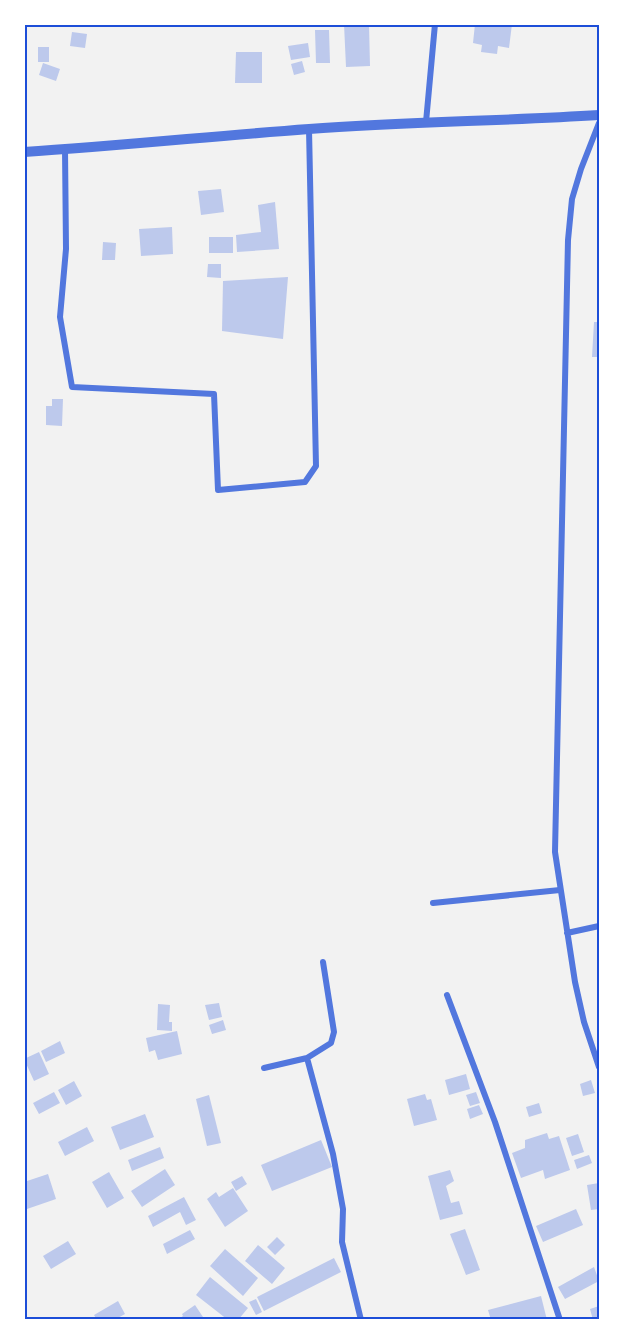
<svg xmlns="http://www.w3.org/2000/svg" width="623" height="1344" font-family="Overpass,sans-serif">
<rect width="100%" height="100%" fill="#f2f2f2"/>
<path fill="#bdc9ec" d="M344 24H369L370 66 346 67Z
M475 24H512L509 48 498 46 497 54 481 52 482 45 473 43Z
M315 30H329L330 63H316Z
M72 32 87 34 85 48 70 46Z
M308 43 310 57 291 60 288 46Z
M38 47H49V62H38Z
M236 52H262V83H235Z
M302 61 305 72 294 75 291 64Z
M43 63 60 69 56 81 39 75Z
M221 189 224 212 201 215 198 191Z
M275 202 279 249 237 252 236 235 261 232 258 205Z
M172 227 173 254 141 256 139 229Z
M209 237H233V253H209Z
M103 242 116 243 115 260H102Z
M208 264H221V278L207 277Z
M288 277 283 339 222 331 223 281Z
M594 322H599V357H592Z
M52 399H63L62 426 46 425V406H52Z
M219 1003 222 1017 209 1020 205 1005Z
M158 1004 170 1005 169 1022H172V1031L157 1030Z
M223 1020 226 1030 212 1034 209 1025Z
M177 1031 182 1054 158 1060 155 1050 149 1052 146 1038Z
M60 1041 65 1053 46 1062 41 1051Z
M39 1052 49 1074 34 1081 24 1059Z
M466 1074 470 1089 449 1095 445 1080Z
M591 1080 595 1093 583 1096 580 1084Z
M74 1081 82 1096 66 1105 58 1090Z
M54 1092 60 1103 39 1114 33 1103Z
M476 1092 480 1103 470 1106 466 1095Z
M425 1094 427 1100 431 1099 437 1120 414 1126 407 1099Z
M209 1095 221 1143 207 1146 196 1099Z
M539 1103 542 1113 529 1117 526 1107Z
M479 1105 483 1114 470 1119 467 1109Z
M145 1114 154 1137 120 1150 111 1127Z
M87 1127 94 1141 65 1156 58 1142Z
M547 1133 549 1139 559 1136 570 1170 545 1179 543 1170 521 1178 512 1153 525 1148V1140Z
M578 1134 584 1152 572 1156 566 1138Z
M321 1140 332 1167 272 1191 261 1165Z
M160 1147 164 1158 132 1171 128 1160Z
M589 1155 592 1163 577 1169 574 1160Z
M165 1169 175 1185 142 1207 131 1191Z
M450 1170 454 1181 446 1186 451 1203 459 1201 463 1214 440 1220 428 1176Z
M109 1172 124 1198 107 1208 92 1182Z
M48 1174 56 1199 27 1209 24 1199V1182Z
M242 1176 247 1184 236 1191 231 1182Z
M599 1183V1209L591 1210 587 1185Z
M233 1188 248 1211 225 1227 207 1199 216 1192 219 1197Z
M184 1197 196 1220 186 1225 180 1212 153 1227 148 1216Z
M576 1209 583 1225 543 1242 536 1226Z
M465 1229 480 1270 466 1275 450 1234Z
M190 1230 195 1239 167 1254 163 1244Z
M277 1237 285 1245 275 1255 267 1247Z
M68 1241 76 1254 51 1269 43 1256Z
M258 1245 285 1268 272 1284 245 1261Z
M225 1249 258 1278 243 1296 210 1266Z
M334 1258 341 1272 264 1311 257 1297Z
M594 1267 599 1281 565 1299 558 1287Z
M210 1277 248 1308 238 1320H228L196 1295Z
M541 1296 547 1320H491L488 1310Z
M256 1299 262 1312 256 1315 249 1302Z
M118 1301 125 1314 114 1320H97L94 1315Z
M195 1305 205 1320H177L183 1316 182 1314Z
M599 1306V1320H593L590 1309Z"/>
<g fill="none" stroke-linecap="round" stroke-linejoin="round">
<path stroke="#5277de" stroke-width="6" d="M426 122 435 24
M599 123 581 169 572 199 568 240 555 852 575 982 584 1022 599 1067
M65 149 66 249 60 317 72 387 214 394 218 490 305 482 316 466 309 129
M433 903 560 890
M567 933 599 926
M447 995 495 1122 560 1320
M307 1058 333 1154 343 1209 342 1242 361 1320
M264 1068 307 1058 331 1043 334 1032 323 962"/>
<path stroke="#5277de" stroke-width="10" d="M24 152C119 146 214 136 309 129 406 122 502 121 599 115"/>
</g>
<rect width="623" height="1344" fill="none" stroke="#ffffff" stroke-width="51"/>
<rect x="26" y="26" width="572" height="1292" fill="none" stroke="#1d4ed8" stroke-width="2"/>
</svg>
